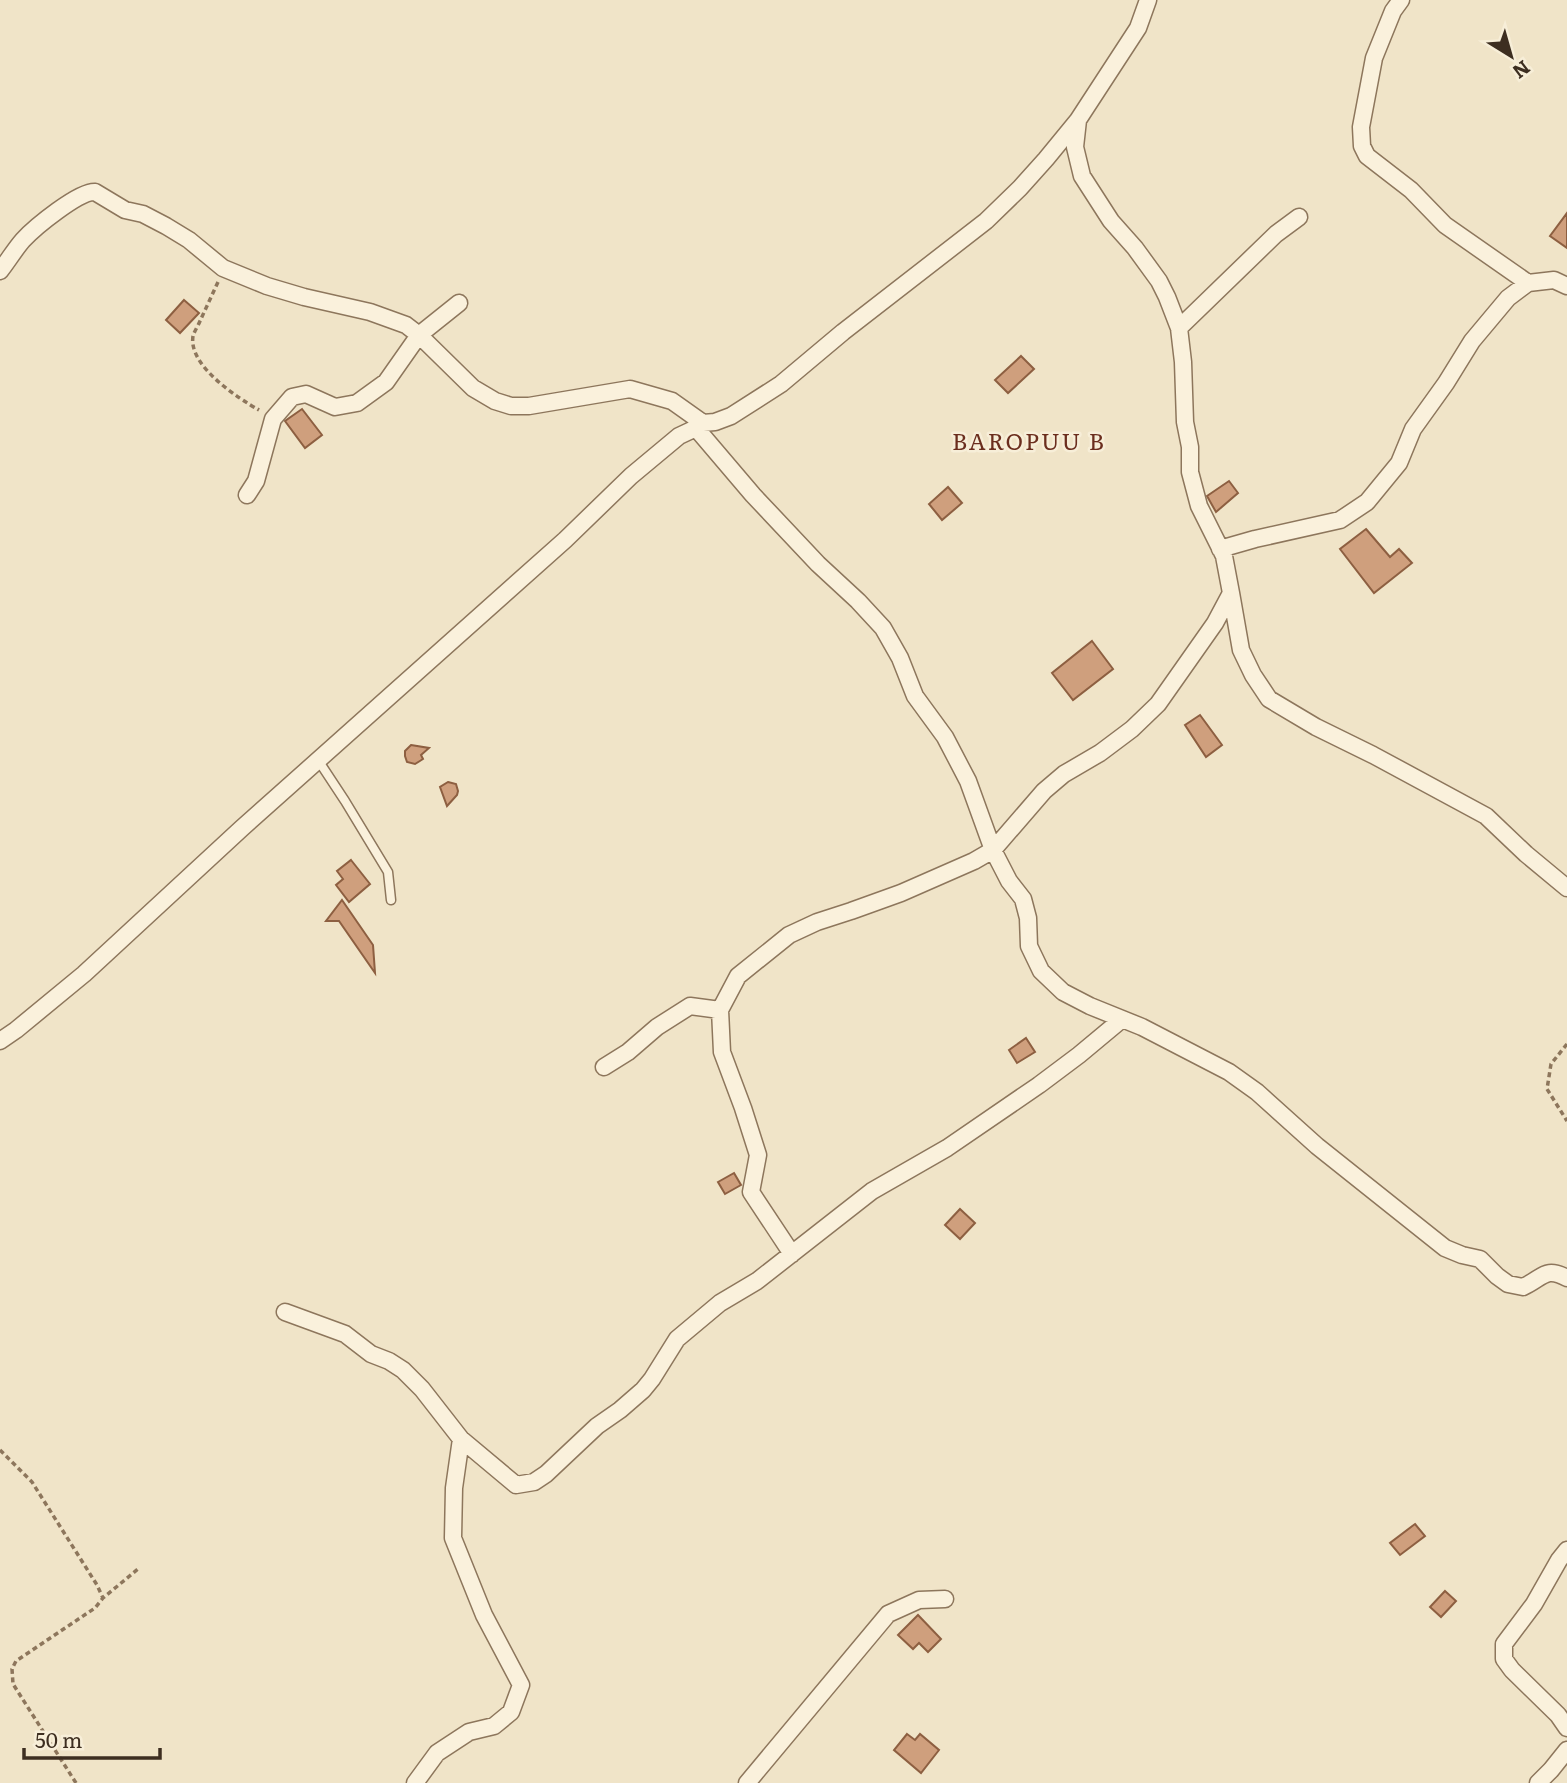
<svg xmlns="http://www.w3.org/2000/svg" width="1567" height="1783" font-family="Literata,serif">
<rect width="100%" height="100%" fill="#f0e4c8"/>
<path fill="#cf9f7d" stroke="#8d5f41" stroke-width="2" d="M1567 213V248L1550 236Z
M184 300 199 313 180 333 166 320Z
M1021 356 1034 369 1008 393 995 380Z
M302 409 322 435 305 448 285 421Z
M1229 481 1238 493 1216 512 1207 496Z
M948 487 962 503 942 520 929 504Z
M1366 529 1390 557 1399 549 1412 563 1374 593 1340 549Z
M1092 641 1113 669 1073 700 1052 673Z
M1200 715 1222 745 1206 757 1185 725Z
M411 745 429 748 421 755 423 759 415 764 407 762 405 756V751Z
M448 782 456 784 458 791 457 795 447 806 440 787Z
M351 860 370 884 349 902 336 885 343 879 337 871Z
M342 900 373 945 375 973 339 921H326Z
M1026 1038 1035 1052 1017 1063 1009 1050Z
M734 1173 741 1185 725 1194 718 1182Z
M960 1209 975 1223 960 1239 945 1225Z
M1415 1524 1425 1536 1400 1555 1390 1543Z
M1445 1591 1456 1601 1441 1617 1430 1607Z
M918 1615 941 1639 928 1652 919 1643 913 1649 898 1635Z
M907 1734 915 1740 920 1734 939 1750 921 1773 894 1750Z"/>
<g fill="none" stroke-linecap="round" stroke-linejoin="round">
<g stroke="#8d765c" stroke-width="11">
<path id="lane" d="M318 760 345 801 388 872 391 900"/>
</g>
<g stroke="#8d765c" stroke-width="19">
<path id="street" d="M1401 0 1393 11 1374 58 1361 127 1362 146 1367 156 1411 190 1445 225 1528 283
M0 271C8 261 15 249 23 240 35 227 79 191 95 192L125 210 143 214 166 226 189 240 223 268 267 286 304 297 370 312 406 325 419 335 473 388 495 401 511 406H529L630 389 672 401 703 423
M1179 328 1276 234 1299 217
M696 428 753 495 818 564 858 601 883 628 900 658 915 696 945 737 968 781 993 850 1009 881 1023 899 1028 918 1029 946 1041 971 1063 992 1090 1006 1142 1027 1229 1072 1257 1092 1317 1146 1445 1248 1462 1255 1480 1259 1497 1276 1508 1284 1523 1287C1543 1278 1545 1266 1567 1278
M247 495 256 481 273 419 292 397 306 394 335 407 357 403 386 382 419 335 459 303
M1220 549 1255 539 1340 520 1367 502 1399 463 1413 429 1446 383 1472 341 1508 298 1528 283 1554 280 1567 286
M1231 593 1241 650 1253 675 1269 699 1316 727 1373 755 1486 816 1526 854 1567 888
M0 1041 16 1030 84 974 242 828 565 540 631 476 679 436 696 428 703 423 715 422 731 416 781 384 843 332 986 221 1020 188 1046 159 1078 120 1138 28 1148 0
M604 1067 628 1052 657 1027 690 1006 720 1010
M792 1254 751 1192 758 1155 743 1108 722 1052 720 1010 738 976 789 935 817 922 851 911 901 893 974 861 993 850 1044 791 1064 774 1100 753 1132 729 1158 704 1215 623 1231 593 1224 556 1199 506 1190 472V447L1185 422 1183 362 1179 328 1167 297 1159 281 1135 248 1111 221 1082 176 1075 147 1078 120
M285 1312 345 1334 371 1354 389 1361 403 1370 422 1389 461 1439 516 1485 534 1482 546 1474 597 1426 620 1410 643 1390 652 1379 677 1339 720 1303 757 1281 872 1191 947 1148 1039 1085 1079 1055 1121 1020
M1567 1550 1559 1560 1534 1604 1504 1644V1659L1512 1670 1558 1715 1567 1728
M415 1783 437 1753 469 1732 494 1726 511 1712 521 1685 484 1615 453 1538 454 1488 461 1439
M747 1783 888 1614 919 1600 945 1599
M1538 1783 1551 1770 1567 1750"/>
</g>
<path stroke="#8d765c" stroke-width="3.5" stroke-dasharray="5 3.5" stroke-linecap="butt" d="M218 282C212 295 206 308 200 321 198 326 194 332 193 336 188 366 238 398 259 410
M1567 1044 1551 1064 1547 1089 1567 1121
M0 1450 32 1482 97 1585 103 1598
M76 1783 13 1684 12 1669 16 1661 95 1608 103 1598 138 1569"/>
<use href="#lane" stroke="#faf1dc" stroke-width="8"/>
<use href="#street" stroke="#faf1dc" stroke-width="16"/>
</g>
<g text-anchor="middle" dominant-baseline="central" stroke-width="5" stroke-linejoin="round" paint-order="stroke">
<g font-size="23" letter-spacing="2" fill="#6b2e1e" stroke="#f7eed8">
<text x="1029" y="440">BAROPUU B</text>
</g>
</g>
<g transform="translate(1511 56) rotate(143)" stroke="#f7eed8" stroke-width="5" paint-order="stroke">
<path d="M0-5L12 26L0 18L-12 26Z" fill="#3d2e20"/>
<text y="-10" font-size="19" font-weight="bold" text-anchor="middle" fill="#3d2e20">N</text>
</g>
<path d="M24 1748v10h136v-10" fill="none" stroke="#3d2e20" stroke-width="3.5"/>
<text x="35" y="1748" font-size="21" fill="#3d2e20" stroke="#f7eed8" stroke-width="5" paint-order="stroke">50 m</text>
</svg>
